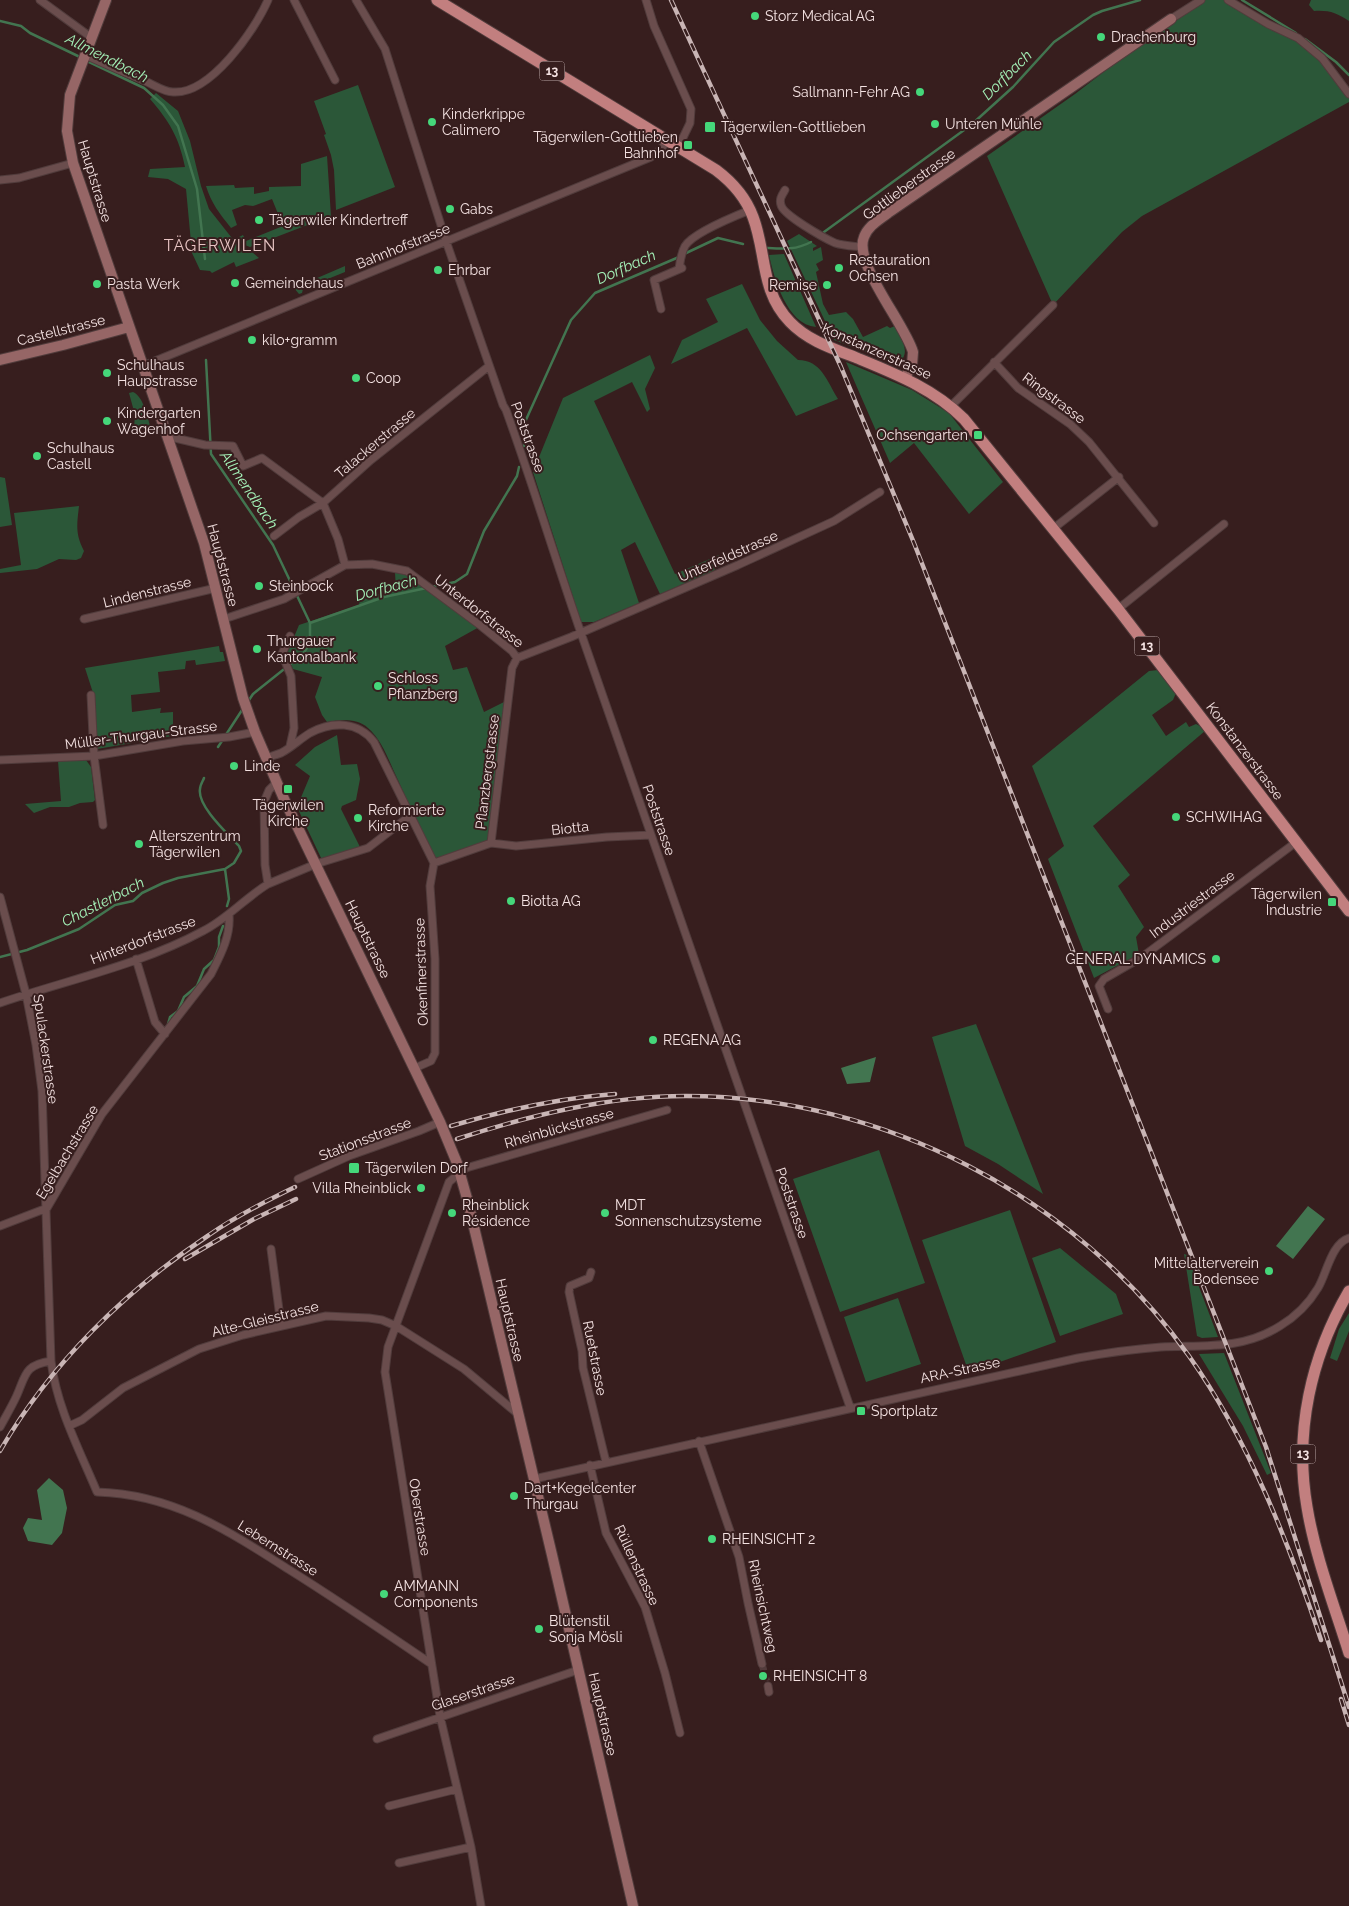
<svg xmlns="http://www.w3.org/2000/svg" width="1349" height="1906" font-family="Raleway,sans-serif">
<rect width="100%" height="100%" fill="#371e1e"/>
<path fill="#2b5738" d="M1201 0H1228L1298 38 1322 58 1349 94V102L1142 216 1122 232 1053 305 987 156 1075 94 1183 11Z
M1311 0H1349V21C1337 13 1329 10 1314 11L1309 5Z
M358 85 395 187 336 210 334 170 331 155 324 135 326 134 314 101Z
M156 93 178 111 190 141 201 186 209 209 239 247 252 252 259 258 236 267 234 262 212 273 210 271 200 270 192 253 186 189 168 179 148 177 150 169 185 167C179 137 169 121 150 99Z
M327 156 331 216 250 247 242 244 237 238 243 235 246 241 283 226 272 199 253 206 245 205 232 210 237 225 231 228C220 214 211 203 206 186L234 185 235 188 254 187V194L269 191V187L301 186V164Z
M799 234 817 246 813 248V251L821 247 823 260 816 264 819 270 816 272 823 304 829 315 846 312 853 319 863 337 887 326 890 328 895 326C899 335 909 348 903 358L892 362 834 340 787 241Z
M784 254 816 327C787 325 774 278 769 255Z
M345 266V272L303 289 302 293 299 294 294 288Z
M742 284 760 320 777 341 798 360C821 360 827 381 838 399L796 416 747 328 671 364 682 340 718 322 706 299Z
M650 355 655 368 645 389 650 409 647 412 632 382 594 401 675 574 719 555 723 563 713 571 660 594 635 542 621 550 639 603 594 622H581L533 472 563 398Z
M846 362 912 390 949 413 1003 482 969 514 914 443 890 463Z
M133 392C144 397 147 417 151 428H134L135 415 129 393Z
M0 477 5 478 12 525 0 527Z
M79 506C77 524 75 534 84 551L81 558 76 560 59 559 37 569 0 573V569L21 565 14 513Z
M407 571 481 626 445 646 453 670 467 667 484 712 508 700 491 843 434 863C422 834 410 806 397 778 389 761 382 740 368 728 357 718 340 720 327 722L322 715 315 697 322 677 293 669 287 654 299 625 359 605 360 599 396 589 395 573Z
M219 646 220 652H223L225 661 196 665 195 660 186 661 185 669 158 672 160 692 131 695 132 712 161 708 160 713 173 712V736L97 749 94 696 85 668Z
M1158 670 1163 674 1176 693 1173 700 1152 715 1166 736 1186 722 1189 727 1196 724 1202 727 1205 731 1093 826 1130 875 1118 886 1144 927 1136 937 1139 954 1094 978 1048 859 1064 846 1032 766 1149 671Z
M337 735 341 765 357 764 360 779 356 800 342 806 341 809 360 847 322 860 297 807 310 776 295 765 315 747Z
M86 760 91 767 95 800 93 802 80 803 69 807H50L34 813 25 804 61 801 58 761Z
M976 1024 1043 1194 998 1164 965 1146 932 1037Z
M879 1150 925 1283 840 1312 793 1179Z
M1010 1210 1056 1342 969 1373 922 1240Z
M1060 1248 1116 1294 1123 1314 1060 1336 1032 1258Z
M1184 1254 1187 1255 1218 1337 1202 1338 1197 1336Z
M898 1298 921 1364 866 1382 844 1317Z
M1349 1313V1331L1337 1361 1330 1358 1339 1329Z
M1224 1353 1226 1358 1271 1473 1267 1475 1243 1426 1199 1354Z"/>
<path fill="#427550" d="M876 1057 870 1082 847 1084 841 1068Z
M1308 1206 1325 1219 1293 1259 1276 1246Z
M49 1478 63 1490 67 1508 62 1533 52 1545 28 1541 23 1528 28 1518 42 1520 37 1490Z"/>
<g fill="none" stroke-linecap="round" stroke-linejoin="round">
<path stroke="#427550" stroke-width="2.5" d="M1242 0 1296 33
M0 21 21 26 30 33 82 58
M1305 39 1336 62 1349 75
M87 61 144 88 163 105 178 126 197 189 205 259
M824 232 971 125 1013 87 1054 42 1093 15 1102 11 1140 0
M767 248C784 249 796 250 811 242
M684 254 718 238 743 244
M206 360 211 454 273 545 310 623V643L303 654 253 694 247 703
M524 446 525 422 571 320 595 293 679 257
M310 623 384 597 455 582 467 574 484 531 517 476 519 467
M218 747 244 707
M225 869 229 899 227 906
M0 957 27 950 79 929 115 905 133 901 142 893 163 883 178 878 225 869 234 863 241 851 239 846C228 834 197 806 200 789 200 785 203 781 204 778
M168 1024 170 1017 178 1011 184 997 197 986 204 969 214 960 219 947V937L223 926"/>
<path stroke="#533b3b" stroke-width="7" stroke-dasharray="7 3.5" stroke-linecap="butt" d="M762 1664 768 1686"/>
<g stroke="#513c3c" stroke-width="9">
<path id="street" d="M40 0 92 38
M294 0 335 80
M356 0 385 49 446 241 503 405 506 410C533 485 556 561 582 636 671 893 760 1150 850 1407
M646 0 654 26 691 109 690 123 678 148
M1228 0 1268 24 1298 38 1322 58 1349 94
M1171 19 1201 0
M85 55C105 64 125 73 145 81 154 85 164 92 173 92 210 95 255 30 268 0
M0 180 19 178 73 163
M785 190C782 195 779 199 781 205 783 215 824 238 835 243 844 246 853 246 862 247
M679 269C680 262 681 253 685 246 693 233 735 216 750 210
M661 309 654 280 682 268
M994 362 1018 388 1070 424 1089 442 1154 523
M143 366 651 157 661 149 667 141
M951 406 1053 305
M169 440 175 438 205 445 233 446 243 466 262 458 323 503 338 539 345 565
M1054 528 1119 477
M274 536 299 517 323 503 371 460 489 366
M1118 609 1224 524
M84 619 216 588
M224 619 284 599 345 565 372 564 407 571 481 626 512 651 517 658 571 637 738 565 834 521 880 492
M290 636 282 654 291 676 294 728 290 746
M91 695 94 756 103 825
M266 758C271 756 276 755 281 753 291 748 300 739 310 733 332 721 358 721 374 742L434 863
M0 760 94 756 183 741 229 737 255 732
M491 843 516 846 607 837 651 835
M434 863 491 843 512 668 517 658
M268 884 316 864 368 848 411 815
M0 897 26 994 36 1045 42 1091 51 1361C57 1408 79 1449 97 1492 172 1494 227 1530 288 1569 336 1599 383 1631 430 1663
M136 959 155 1022 165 1034
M0 1003C67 980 140 965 203 931 227 919 245 898 268 884L265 865 264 802 269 790 277 782
M1108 1009 1099 986 1104 979 1142 957 1295 843
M415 1068 431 1061 435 1053V959L430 886 434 863
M298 1179 349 1156 419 1131 440 1122
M47 1208 102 1114 211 974C220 956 231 936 229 915
M0 1226 47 1208
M271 1249 281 1325
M591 1272 589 1278 570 1286 569 1292 582 1351 583 1368 606 1462
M69 1426 82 1420 123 1388 199 1349 243 1335 326 1316 369 1318 382 1320 396 1326 464 1369 518 1414
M0 1427C6 1416 12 1406 17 1395 26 1374 25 1365 51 1361
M699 1441 739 1557 748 1603 762 1664
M590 1465 606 1533 645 1607 665 1673 680 1733
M534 1479 1078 1358C1106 1353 1133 1349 1161 1347 1204 1345 1242 1350 1280 1326 1295 1317 1309 1303 1318 1288 1327 1273 1331 1244 1349 1238
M768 1686 769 1692
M377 1739 578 1670
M389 1806 457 1789
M399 1863 471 1847
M481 1906 471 1847 440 1716 385 1372 388 1347 449 1182 466 1168 667 1110"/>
</g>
<g stroke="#513c3c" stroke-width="12">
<path id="secondary" d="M106 0 70 95 67 131 73 163 204 543 243 698 255 732 284 799 440 1122 457 1163 468 1202 552 1555 633 1906
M0 360 63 345 129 327
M905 378 912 365 913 352C905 324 853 263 864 237 868 226 879 220 888 213L1171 19"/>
</g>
<g stroke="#513c3c" stroke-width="13">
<path id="primary" d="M437 0 716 170C732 182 746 198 753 217 767 254 760 291 790 322 808 341 834 349 857 358 896 374 934 389 964 419L1118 609 1349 911
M1349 1291C1311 1356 1294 1432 1307 1507 1315 1556 1334 1605 1349 1653"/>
</g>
<use href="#street" stroke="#6a4d4d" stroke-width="7"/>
<use href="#secondary" stroke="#966666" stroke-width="10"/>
<use href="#primary" stroke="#c27f7f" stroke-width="11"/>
<g stroke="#c9b5b5" stroke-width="4.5">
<path id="rail" d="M671 0 841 367 914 543 1266 1447 1349 1707
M451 1126C505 1110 559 1098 615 1094
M457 1139C531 1115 608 1096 686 1096 882 1096 1076 1196 1189 1356 1249 1441 1288 1541 1321 1640
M185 1259 254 1219 296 1199
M0 1451C50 1364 126 1290 209 1235 236 1216 266 1201 295 1187
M1341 1699 1349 1725"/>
</g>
<use href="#rail" stroke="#371e1e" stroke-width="2.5" stroke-dasharray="8" stroke-linecap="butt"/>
</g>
<g fill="#45d77a" stroke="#371e1e" stroke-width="2">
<circle cx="755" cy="16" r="5"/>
<circle cx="1101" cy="37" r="5"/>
<circle cx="920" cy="92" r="5"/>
<circle cx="432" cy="122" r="5"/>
<circle cx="935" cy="124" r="5"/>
<rect x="704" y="121" width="12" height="12" rx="2.5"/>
<rect x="683" y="140" width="10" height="10" rx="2.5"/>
<circle cx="450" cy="209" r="5"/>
<circle cx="259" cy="220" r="5"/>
<circle cx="839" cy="268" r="5"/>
<circle cx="438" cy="270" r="5"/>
<circle cx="235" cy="283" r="5"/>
<circle cx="97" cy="284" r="5"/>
<circle cx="827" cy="285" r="5"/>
<circle cx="252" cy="340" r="5"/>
<circle cx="107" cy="373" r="5"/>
<circle cx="356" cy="378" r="5"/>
<circle cx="107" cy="421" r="5"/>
<rect x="973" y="430" width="10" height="10" rx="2.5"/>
<circle cx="37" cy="456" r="5"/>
<circle cx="259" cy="586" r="5"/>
<circle cx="257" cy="649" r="5"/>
<circle cx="378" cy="686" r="5"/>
<circle cx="234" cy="766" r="5"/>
<rect x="283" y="784" width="10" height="10" rx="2.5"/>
<circle cx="1176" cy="817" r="5"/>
<circle cx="358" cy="818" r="5"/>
<circle cx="139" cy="844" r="5"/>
<circle cx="511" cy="901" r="5"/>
<rect x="1327" y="897" width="10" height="10" rx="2.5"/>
<circle cx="1216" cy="959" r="5"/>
<circle cx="653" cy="1040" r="5"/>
<rect x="348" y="1162" width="12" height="12" rx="2.5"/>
<circle cx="421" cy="1188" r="5"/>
<circle cx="452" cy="1213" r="5"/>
<circle cx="605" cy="1213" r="5"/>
<circle cx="1269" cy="1271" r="5"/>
<rect x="856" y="1406" width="10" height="10" rx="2.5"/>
<circle cx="514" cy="1496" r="5"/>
<circle cx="712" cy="1539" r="5"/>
<circle cx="384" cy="1594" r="5"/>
<circle cx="539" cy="1629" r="5"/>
<circle cx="763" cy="1676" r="5"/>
</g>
<g text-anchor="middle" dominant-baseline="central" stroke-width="4" stroke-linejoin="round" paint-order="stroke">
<g fill="#371e1e" stroke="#bba7a7" stroke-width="1">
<rect x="539.5" y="61.5" width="25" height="19" rx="4"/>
<rect x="1134.5" y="636.5" width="25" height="19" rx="4"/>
<rect x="1290.5" y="1444.5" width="25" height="19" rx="4"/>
</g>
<g font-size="12" font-weight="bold" fill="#f4e2e2">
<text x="552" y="71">13</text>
<text x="1147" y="646">13</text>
<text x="1303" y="1454">13</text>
</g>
<g font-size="14" fill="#f4e2e2" stroke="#371e1e" text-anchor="start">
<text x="765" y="16">Storz Medical AG</text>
<text x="1111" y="37">Drachenburg</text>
<text x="910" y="92" text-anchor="end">Sallmann-Fehr AG</text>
<text x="442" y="114">Kinderkrippe<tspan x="442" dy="16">Calimero</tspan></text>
<text x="945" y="124">Unteren Mühle</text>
<text x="721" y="127">Tägerwilen-Gottlieben</text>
<text x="678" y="137" text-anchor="end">Tägerwilen-Gottlieben<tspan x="678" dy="16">Bahnhof</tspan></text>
<text x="460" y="209">Gabs</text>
<text x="269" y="220">Tägerwiler Kindertreff</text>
<text x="849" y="260">Restauration<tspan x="849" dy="16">Ochsen</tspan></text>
<text x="448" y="270">Ehrbar</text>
<text x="245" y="283">Gemeindehaus</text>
<text x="107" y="284">Pasta Werk</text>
<text x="817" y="285" text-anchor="end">Remise</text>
<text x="262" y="340">kilo+gramm</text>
<text x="117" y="365">Schulhaus<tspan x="117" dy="16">Haupstrasse</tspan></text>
<text x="366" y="378">Coop</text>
<text x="117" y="413">Kindergarten<tspan x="117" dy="16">Wagenhof</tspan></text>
<text x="968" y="435" text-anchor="end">Ochsengarten</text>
<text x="47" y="448">Schulhaus<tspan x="47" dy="16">Castell</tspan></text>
<text x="269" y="586">Steinbock</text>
<text x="267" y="641">Thurgauer<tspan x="267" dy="16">Kantonalbank</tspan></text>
<text x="388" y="678">Schloss<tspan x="388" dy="16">Pflanzberg</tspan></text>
<text x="244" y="766">Linde</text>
<text x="288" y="805" text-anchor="middle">Tägerwilen<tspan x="288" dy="16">Kirche</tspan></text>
<text x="368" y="810">Reformierte<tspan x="368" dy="16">Kirche</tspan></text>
<text x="1186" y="817">SCHWIHAG</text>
<text x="149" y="836">Alterszentrum<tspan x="149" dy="16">Tägerwilen</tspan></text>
<text x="1322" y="894" text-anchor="end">Tägerwilen<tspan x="1322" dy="16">Industrie</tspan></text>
<text x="521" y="901">Biotta AG</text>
<text x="1206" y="959" text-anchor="end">GENERAL DYNAMICS</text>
<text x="663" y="1040">REGENA AG</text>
<text x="365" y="1168">Tägerwilen Dorf</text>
<text x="411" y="1188" text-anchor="end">Villa Rheinblick</text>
<text x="462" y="1205">Rheinblick<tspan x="462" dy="16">Résidence</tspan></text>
<text x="615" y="1205">MDT<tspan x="615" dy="16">Sonnenschutzsysteme</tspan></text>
<text x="1259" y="1263" text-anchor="end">Mittelalterverein<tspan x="1259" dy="16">Bodensee</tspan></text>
<text x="871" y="1411">Sportplatz</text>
<text x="524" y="1488">Dart+Kegelcenter<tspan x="524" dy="16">Thurgau</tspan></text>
<text x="722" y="1539">RHEINSICHT 2</text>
<text x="394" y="1586">AMMANN<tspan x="394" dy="16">Components</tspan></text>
<text x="549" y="1621">Blütenstil<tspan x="549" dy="16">Sonja Mösli</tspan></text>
<text x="773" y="1676">RHEINSICHT 8</text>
</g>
<g font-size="14" fill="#f4e2e2" stroke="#371e1e">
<text transform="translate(95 181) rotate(73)">Hauptstrasse</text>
<text transform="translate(909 184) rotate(-36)">Gottlieberstrasse</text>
<text transform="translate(403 246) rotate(-22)">Bahnhofstrasse</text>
<text transform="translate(61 330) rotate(-14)">Castellstrasse</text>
<text transform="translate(877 351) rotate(24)">Konstanzerstrasse</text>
<text transform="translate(1054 398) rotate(37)">Ringstrasse</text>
<text transform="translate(528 437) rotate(70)">Poststrasse</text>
<text transform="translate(375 443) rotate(-40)">Talackerstrasse</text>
<text transform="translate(728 556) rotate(-24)">Unterfeldstrasse</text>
<text transform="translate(223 565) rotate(75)">Hauptstrasse</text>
<text transform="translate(147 592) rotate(-14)">Lindenstrasse</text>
<text transform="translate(479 611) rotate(38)">Unterdorfstrasse</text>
<text transform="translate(141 735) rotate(-7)">Müller-Thurgau-Strasse</text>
<text transform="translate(1245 751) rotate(53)">Konstanzerstrasse</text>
<text transform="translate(487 772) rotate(-83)">Pflanzbergstrasse</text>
<text transform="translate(659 820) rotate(71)">Poststrasse</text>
<text transform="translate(570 828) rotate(-6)">Biotta</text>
<text transform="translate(1192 904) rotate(-37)">Industriestrasse</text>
<text transform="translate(368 939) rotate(64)">Hauptstrasse</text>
<text transform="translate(143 940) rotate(-21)">Hinterdorfstrasse</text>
<text transform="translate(421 972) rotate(-92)">Okenfinerstrasse</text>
<text transform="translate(46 1049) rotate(82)">Spulackerstrasse</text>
<text transform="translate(559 1128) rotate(-16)">Rheinblickstrasse</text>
<text transform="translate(365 1139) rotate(-21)">Stationsstrasse</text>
<text transform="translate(67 1152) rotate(-59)">Egelbachstrasse</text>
<text transform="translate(792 1203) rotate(71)">Poststrasse</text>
<text transform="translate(265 1319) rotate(-14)">Alte-Gleisstrasse</text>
<text transform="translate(510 1320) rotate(77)">Hauptstrasse</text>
<text transform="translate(595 1358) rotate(79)">Ruetstrasse</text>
<text transform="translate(960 1370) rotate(-12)">ARA-Strasse</text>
<text transform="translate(420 1517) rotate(81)">Oberstrasse</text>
<text transform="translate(278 1548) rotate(32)">Lebernstrasse</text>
<text transform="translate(637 1565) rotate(65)">Rüllenstrasse</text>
<text transform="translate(763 1606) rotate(78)">Rheinsichtweg</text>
<text transform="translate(473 1692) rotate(-19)">Glaserstrasse</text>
<text transform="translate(603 1714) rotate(77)">Hauptstrasse</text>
</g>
<g font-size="15" font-style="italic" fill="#a5f3b9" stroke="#371e1e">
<text transform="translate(107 58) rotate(27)">Allmendbach</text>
<text transform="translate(1007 75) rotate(-45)">Dorfbach</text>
<text transform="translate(626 267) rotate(-24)">Dorfbach</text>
<text transform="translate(249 490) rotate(56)">Allmendbach</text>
<text transform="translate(386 588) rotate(-15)">Dorfbach</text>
<text transform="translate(103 902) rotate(-27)">Chastlerbach</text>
</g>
<g font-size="16" letter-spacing="1" fill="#e8c5c4" stroke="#371e1e">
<text x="220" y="245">TÄGERWILEN</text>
</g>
</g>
</svg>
